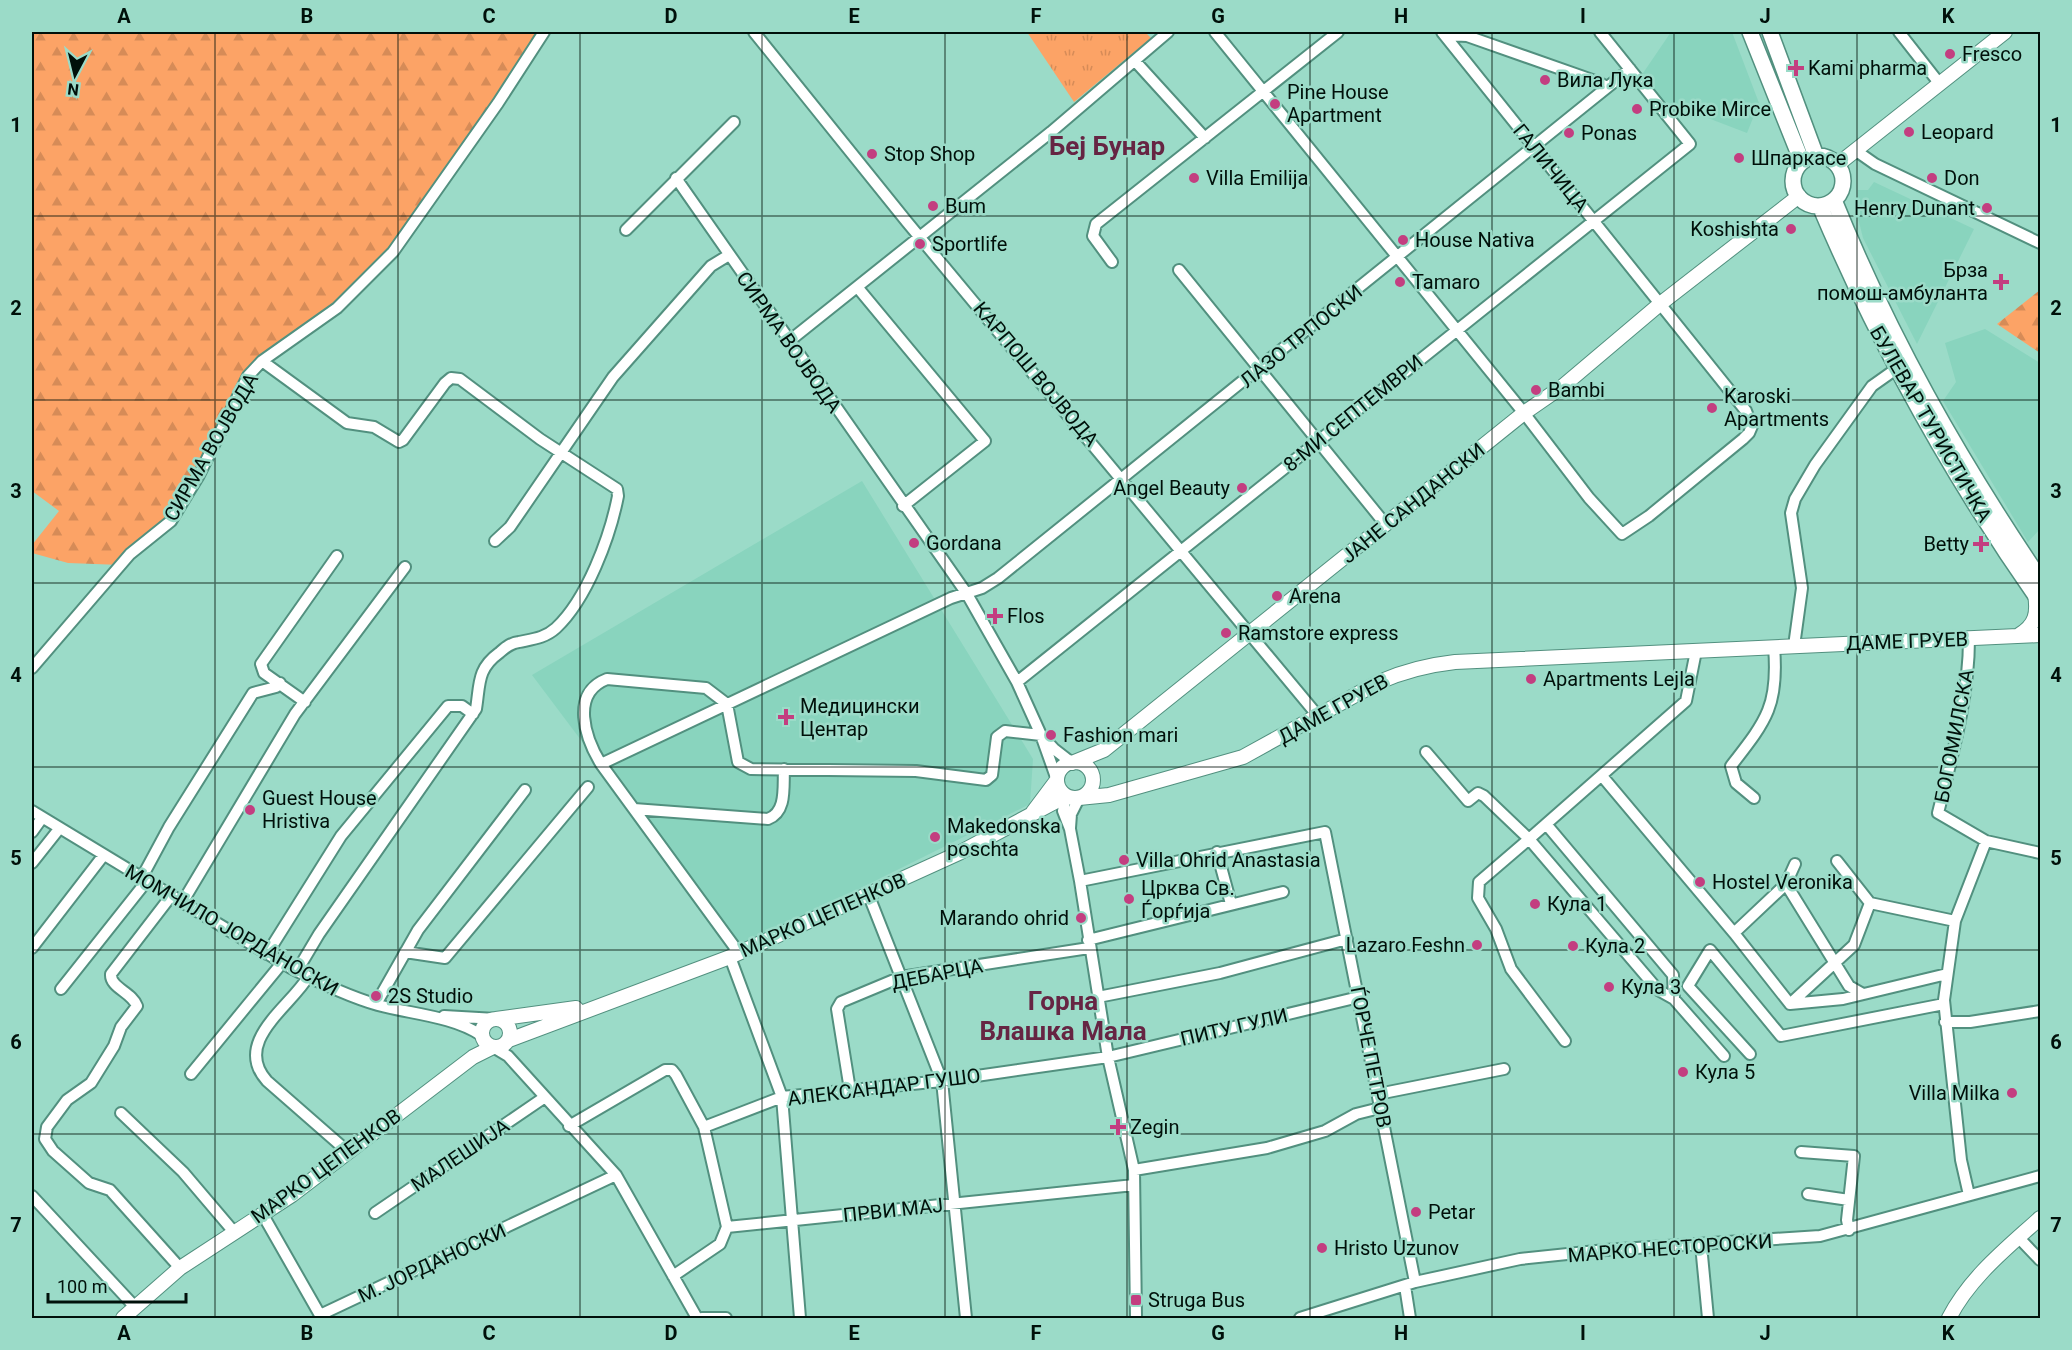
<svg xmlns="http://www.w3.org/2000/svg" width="2072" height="1350" font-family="Roboto,sans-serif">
<defs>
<pattern id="grass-tufts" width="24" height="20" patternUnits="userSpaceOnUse" patternTransform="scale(1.5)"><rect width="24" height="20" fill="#fca366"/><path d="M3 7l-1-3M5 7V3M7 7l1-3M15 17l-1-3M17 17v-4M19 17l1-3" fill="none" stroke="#d68b57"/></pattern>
<pattern id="forest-firs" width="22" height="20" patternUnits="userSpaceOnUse" patternTransform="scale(1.5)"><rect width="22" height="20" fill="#fca366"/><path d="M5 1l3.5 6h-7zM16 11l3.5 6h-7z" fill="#d68b57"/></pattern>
</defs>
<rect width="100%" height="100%" fill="#9bdbc8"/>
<path fill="#89d4be" d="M1671 32H1732L1759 103 1747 133 1653 97 1639 79Z
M1874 182 1974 229 1917 344 1863 238 1856 210 1858 190H1868Z
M1985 329 2040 363V529L2028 542 1943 401 1956 382 1945 343Z
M862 481 1033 759 1030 804 738 949 532 675Z"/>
<path fill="url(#grass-tufts)" d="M1027 32H1145L1151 38 1074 102Z"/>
<path fill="url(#forest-firs)" d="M32 32H544L374 274 262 361 171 521 121 565 68 563 32 553V545L59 511 32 491Z
M2040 290V353L1997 324Z"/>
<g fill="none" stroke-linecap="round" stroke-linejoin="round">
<g stroke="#52907f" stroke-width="14">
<path id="minor" d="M754 32 907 222 1318 716
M1215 32 1524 413 1589 498 1622 534 1649 516 1743 439 1749 433 1752 426 1746 411 1442 32
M1899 32 1939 83
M1445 35 1467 36 1598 82 1607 87
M1135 61 1205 138
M1855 150 1875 164 2040 243
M676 178 967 594 1017 682 1041 735 1057 780
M626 230 734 122
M1112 262 1093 236 1096 224 1338 32
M1179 270 1386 525
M858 288 985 441 903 506
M788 342 1051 132 1168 32
M262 361 347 423 374 427 399 442 403 440 445 383 451 378 460 379 540 439 617 489 618 496C610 537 587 599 556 628 545 638 533 639 519 642 510 643 505 648 499 653 477 669 480 684 476 709L319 934 297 971
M495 541 510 527 613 377 711 266 729 255
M1969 639C1969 697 1952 756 1938 813L1986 841 2040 853
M1794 646 1802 588 1791 513 1795 499 1815 465 1872 386 1896 369
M1696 651 1686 701 1529 839 1658 990 1674 999 1724 1056
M32 668 130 554 171 521 199 475 248 376 262 361 337 308 393 252 498 103 544 32
M1017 682 1690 144 1600 32
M305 702 264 673 261 664 337 556
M1426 752 1468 801 1478 793 1484 796 1529 839 1479 882 1478 898 1496 929 1511 969 1565 1041
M601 764C585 738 570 693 607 679L706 688 727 704 738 762 751 769 916 771 986 780 992 775 997 737 1005 731 1041 735 1054 749 1072 763
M1602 776 1734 933 1790 1004 1843 999 1947 974
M1066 796 1063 811 1070 829 1080 881 1108 1057 1134 1170 1136 1318
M1754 798 1736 783 1731 766C1766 721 1779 706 1774 647
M634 809 768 819C787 812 783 787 784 769
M32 811 291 968C320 983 347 996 378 1005 411 1014 452 1016 481 1035
M1546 824 1673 975 1674 999
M1070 828 1071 814 1079 798
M32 832 42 818
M1217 852 1231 904
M1837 861 1870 903 1955 921
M32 863 59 829
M141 879 169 827 253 693 276 687 280 683
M1080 881 1325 832 1415 1282
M1786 884 1849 986 1863 994
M171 896 111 974C110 988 132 992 137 1006L121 1027 114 1046 91 1083 67 1100 47 1127 45 1139 53 1151 89 1183 110 1190 180 1268
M869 896 942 1081 966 1318
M182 903 295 714 405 567
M1734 933 1786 884 1795 864
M1088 940 1283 892
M32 948 103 856
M405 952 445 958 588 787
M739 953 601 764 951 598 982 588 998 578 1630 69
M267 954 341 836 448 706H462L473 714
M730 957 782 1097 800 1318
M308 977C290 1007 232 1042 267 1081L347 1151
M61 989 146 882
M1098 997 1220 973 1347 939
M376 1004 418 930 525 790
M1790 1004 1854 945 1870 903
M444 1016 496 1019
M1945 1022H1970L2040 1011
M493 1047 508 1056 616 1175 697 1318
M1750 1054 1688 986 1710 950 1781 1036 1944 1004
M191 1074 282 963
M850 1090 837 1009 841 1002 901 977 1089 948
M1378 1094 1504 1069
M121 1113 183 1172 234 1232
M569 1126 665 1070H672L676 1075 704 1127 782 1097 942 1081 1108 1057 1359 997
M704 1127 727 1227
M1801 1152 1854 1156 1847 1220 1849 1230
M1134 1170 1267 1148 1325 1131 1356 1114 1380 1108
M1808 1194 1849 1200
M1969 1195 1961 1160 1944 1000 1955 921 1986 841
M32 1196 135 1307
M375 1213 545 1097
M263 1215 320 1315 616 1175
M2019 1238 2040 1260
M1701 1245 1708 1318
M673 1276 720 1244 727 1227 1134 1185
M1405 1286 1410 1318
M702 1318H726
M1300 1318 1415 1282 1520 1259 1606 1250 1820 1236 2040 1176"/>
</g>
<g stroke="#52907f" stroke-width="16">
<path id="tertiary" d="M1837 165 2005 32
M2019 635C2036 625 2038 613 2035 594
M1057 780a18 18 0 1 1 36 0a18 18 0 1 1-36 0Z
M1072 763 1104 750 1114 742 1524 413 1563 386 1660 304 1799 196
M1079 798 1109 795 1243 757 1379 682C1404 671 1428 665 1455 662L2040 635
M1033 812 1057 780
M482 1033a14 14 0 1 1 28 0a14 14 0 1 1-28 0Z
M496 1019 576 1008
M509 1040 730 957 959 853 1066 796
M123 1318 180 1268 292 1195 473 1057 493 1047
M1949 1318C1970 1277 2007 1248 2040 1218"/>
</g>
<g stroke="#52907f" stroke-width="18">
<path id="secondary" d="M1750 32 1802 162
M1770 32 1816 156
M1793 181a25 25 0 1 1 50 0a25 25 0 1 1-50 0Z
M1834 200C1890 338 1957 456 2040 579
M1820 206C1879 345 1953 478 2040 602"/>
</g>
<use href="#minor" stroke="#fff" stroke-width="10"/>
<use href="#tertiary" stroke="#fff" stroke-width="14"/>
<use href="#secondary" stroke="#fff" stroke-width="15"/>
</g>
<path fill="none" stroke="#00100a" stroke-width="1.5" stroke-opacity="0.55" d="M215 32V1318M398 32V1318M580 32V1318M762 32V1318M945 32V1318M1127 32V1318M1310 32V1318M1492 32V1318M1674 32V1318M1857 32V1318M32 216H2040M32 400H2040M32 583H2040M32 767H2040M32 950H2040M32 1134H2040"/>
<g fill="#c33e80" stroke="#9bdbc8" stroke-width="2">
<circle cx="1950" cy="54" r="6"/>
<path d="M1793 59h6v6h6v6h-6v6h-6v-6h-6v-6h6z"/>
<circle cx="1545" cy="80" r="6"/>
<circle cx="1275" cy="104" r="6"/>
<circle cx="1637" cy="109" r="6"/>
<circle cx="1909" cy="132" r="6"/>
<circle cx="1569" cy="133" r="6"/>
<circle cx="872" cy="154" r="6"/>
<circle cx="1739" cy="158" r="6"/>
<circle cx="1194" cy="178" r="6"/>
<circle cx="1932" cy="178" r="6"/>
<circle cx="933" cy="206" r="6"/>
<circle cx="1987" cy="208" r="6"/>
<circle cx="1791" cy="229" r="6"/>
<circle cx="1403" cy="240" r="6"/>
<circle cx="920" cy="244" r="6"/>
<circle cx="1400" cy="282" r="6"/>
<path d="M1998 273h6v6h6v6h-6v6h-6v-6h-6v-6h6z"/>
<circle cx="1536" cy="390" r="6"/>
<circle cx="1712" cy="408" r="6"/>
<circle cx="1242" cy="488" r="6"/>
<circle cx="914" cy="543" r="6"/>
<path d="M1978 535h6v6h6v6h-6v6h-6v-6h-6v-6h6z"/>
<circle cx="1277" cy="596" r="6"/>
<path d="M992 607h6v6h6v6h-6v6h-6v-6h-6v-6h6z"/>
<circle cx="1226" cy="633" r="6"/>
<circle cx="1531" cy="679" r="6"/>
<path d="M783 708h6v6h6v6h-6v6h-6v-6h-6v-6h6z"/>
<circle cx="1051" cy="735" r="6"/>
<circle cx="250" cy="810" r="6"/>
<circle cx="935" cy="837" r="6"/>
<circle cx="1124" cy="860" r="6"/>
<circle cx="1700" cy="882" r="6"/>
<circle cx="1129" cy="899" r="6"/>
<circle cx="1535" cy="904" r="6"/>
<circle cx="1081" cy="918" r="6"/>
<circle cx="1477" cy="945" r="6"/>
<circle cx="1573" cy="946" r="6"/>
<circle cx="1609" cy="987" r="6"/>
<circle cx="376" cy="996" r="6"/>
<circle cx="1683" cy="1072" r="6"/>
<circle cx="2012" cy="1093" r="6"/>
<path d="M1115 1118h6v6h6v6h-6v6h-6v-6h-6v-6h6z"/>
<circle cx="1416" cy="1212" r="6"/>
<circle cx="1322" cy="1248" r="6"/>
<rect x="1130" y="1294" width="12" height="12" rx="3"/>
</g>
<g text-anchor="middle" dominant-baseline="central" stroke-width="5" stroke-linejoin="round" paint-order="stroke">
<g font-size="20" fill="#00100a" stroke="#9bdbc8" text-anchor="start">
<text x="1962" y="54">Fresco</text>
<text x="1808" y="68">Kami pharma</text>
<text x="1557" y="80">Вила Лука</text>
<text x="1287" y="92">Pine House<tspan x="1287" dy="23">Apartment</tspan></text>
<text x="1649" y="109">Probike Mirce</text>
<text x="1921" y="132">Leopard</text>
<text x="1581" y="133">Ponas</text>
<text x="884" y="154">Stop Shop</text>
<text x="1751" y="158">Шпаркасе</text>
<text x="1206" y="178">Villa Emilija</text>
<text x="1944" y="178">Don</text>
<text x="945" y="206">Bum</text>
<text x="1975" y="208" text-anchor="end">Henry Dunant</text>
<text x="1779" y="229" text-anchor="end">Koshishta</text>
<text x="1415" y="240">House Nativa</text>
<text x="932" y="244">Sportlife</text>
<text x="1988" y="270" text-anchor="end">Брза<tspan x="1988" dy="23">помош-амбуланта</tspan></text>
<text x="1412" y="282">Tamaro</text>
<text x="1548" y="390">Bambi</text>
<text x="1724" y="396">Karoski<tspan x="1724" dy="23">Apartments</tspan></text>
<text x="1230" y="488" text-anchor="end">Angel Beauty</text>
<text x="926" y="543">Gordana</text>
<text x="1969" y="544" text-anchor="end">Betty</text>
<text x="1289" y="596">Arena</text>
<text x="1007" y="616">Flos</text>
<text x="1238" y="633">Ramstore express</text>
<text x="1543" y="679">Apartments Lejla</text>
<text x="800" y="706">Медицински<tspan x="800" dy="23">Центар</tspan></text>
<text x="1063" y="735">Fashion mari</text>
<text x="262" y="798">Guest House<tspan x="262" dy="23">Hristiva</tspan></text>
<text x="947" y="826">Makedonska<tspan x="947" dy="23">poschta</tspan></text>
<text x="1136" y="860">Villa Ohrid Anastasia</text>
<text x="1712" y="882">Hostel Veronika</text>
<text x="1141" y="888">Црква Св.<tspan x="1141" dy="23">Ѓoрѓијa</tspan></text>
<text x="1547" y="904">Кула 1</text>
<text x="1069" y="918" text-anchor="end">Marando ohrid</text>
<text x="1465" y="945" text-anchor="end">Lazaro Feshn</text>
<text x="1585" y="946">Кула 2</text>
<text x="1621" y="987">Кула 3</text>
<text x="388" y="996">2S Studio</text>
<text x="1695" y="1072">Кула 5</text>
<text x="2000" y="1093" text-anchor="end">Villa Milka</text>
<text x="1130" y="1127">Zegin</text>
<text x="1428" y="1212">Petar</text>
<text x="1334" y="1248">Hristo Uzunov</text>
<text x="1148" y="1300">Struga Bus</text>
</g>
<g font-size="20" fill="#00100a" stroke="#9bdbc8">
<text transform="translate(1551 168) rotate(51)">ГАЛИЧИЦА</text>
<text transform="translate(1301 336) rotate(-39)">ЛАЗО ТРПОСКИ</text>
<text transform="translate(789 342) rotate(55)">СИРМА ВОЈВОДА</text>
<text transform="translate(1036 374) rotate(50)">КАРПОШ ВОЈВОДА</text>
<text transform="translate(1353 413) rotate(-39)">8-МИ СЕПТЕМВРИ</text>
<text transform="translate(1931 424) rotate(60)">БУЛЕВАР ТУРИСТИЧКА</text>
<text transform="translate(211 447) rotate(-60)">СИРМА ВОЈВОДА</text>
<text transform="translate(1413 503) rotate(-39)">ЈАНЕ САНДАНСКИ</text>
<text transform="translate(1907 641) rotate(-2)">ДАМЕ ГРУЕВ</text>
<text transform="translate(1333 709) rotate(-29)">ДАМЕ ГРУЕВ</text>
<text transform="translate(1954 736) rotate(-79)">БОГОМИЛСКА</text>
<text transform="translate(823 915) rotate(-24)">МАРКО ЦЕПЕНКОВ</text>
<text transform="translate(232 930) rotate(30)">МОМЧИЛО ЈОРДАНОСКИ</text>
<text transform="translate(937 974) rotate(-11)">ДЕБАРЦА</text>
<text transform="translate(1234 1027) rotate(-13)">ПИТУ ГУЛИ</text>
<text transform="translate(1371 1057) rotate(79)">ЃОРЧЕ ПЕТРОВ</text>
<text transform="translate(884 1087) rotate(-7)">АЛЕКСАНДАР ГУШО</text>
<text transform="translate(460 1155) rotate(-34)">МАЛЕШИЈА</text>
<text transform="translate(326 1166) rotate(-36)">МАРКО ЦЕПЕНКОВ</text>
<text transform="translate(893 1210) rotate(-6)">ПРВИ МАЈ</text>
<text transform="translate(1670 1248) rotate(-4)">МАРКО НЕСТОРОСКИ</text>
<text transform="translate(432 1263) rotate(-25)">М. ЈОРДАНОСКИ</text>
</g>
<g font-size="26" font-weight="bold" fill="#662543" stroke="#9bdbc8">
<text x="1107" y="146">Беј Бунар</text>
<text x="1063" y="1001">Горна<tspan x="1063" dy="30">Влашка Мала</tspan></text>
</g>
</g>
<rect width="2072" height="1350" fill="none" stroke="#9bdbc8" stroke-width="66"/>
<g transform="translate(75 75) rotate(187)" stroke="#9bdbc8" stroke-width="4.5" paint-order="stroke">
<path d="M0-4.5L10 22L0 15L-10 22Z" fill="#00100a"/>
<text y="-9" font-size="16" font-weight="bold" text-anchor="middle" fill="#00100a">N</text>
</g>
<path d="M48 1293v9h138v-9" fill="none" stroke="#00100a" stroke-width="3"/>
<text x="57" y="1293" font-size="18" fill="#00100a" stroke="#9bdbc8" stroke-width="4.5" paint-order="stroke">100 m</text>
<rect x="33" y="33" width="2006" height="1284" fill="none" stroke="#00100a" stroke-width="2"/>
<g font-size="20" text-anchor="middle" font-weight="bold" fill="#00100a">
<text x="124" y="23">A</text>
<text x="307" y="23">B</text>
<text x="489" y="23">C</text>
<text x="671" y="23">D</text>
<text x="854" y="23">E</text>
<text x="1036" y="23">F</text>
<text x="1218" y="23">G</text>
<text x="1401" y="23">H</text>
<text x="1583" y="23">I</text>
<text x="1765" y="23">J</text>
<text x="1948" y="23">K</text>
<text x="16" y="132">1</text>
<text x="2056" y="132">1</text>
<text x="16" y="315">2</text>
<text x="2056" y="315">2</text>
<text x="16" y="498">3</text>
<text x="2056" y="498">3</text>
<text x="16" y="682">4</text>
<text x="2056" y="682">4</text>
<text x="16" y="865">5</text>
<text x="2056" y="865">5</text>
<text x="16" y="1049">6</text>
<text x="2056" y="1049">6</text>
<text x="16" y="1232">7</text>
<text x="2056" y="1232">7</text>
<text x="124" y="1340">A</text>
<text x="307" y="1340">B</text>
<text x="489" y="1340">C</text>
<text x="671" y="1340">D</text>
<text x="854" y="1340">E</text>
<text x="1036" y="1340">F</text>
<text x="1218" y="1340">G</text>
<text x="1401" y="1340">H</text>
<text x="1583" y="1340">I</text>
<text x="1765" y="1340">J</text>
<text x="1948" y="1340">K</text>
</g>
</svg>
